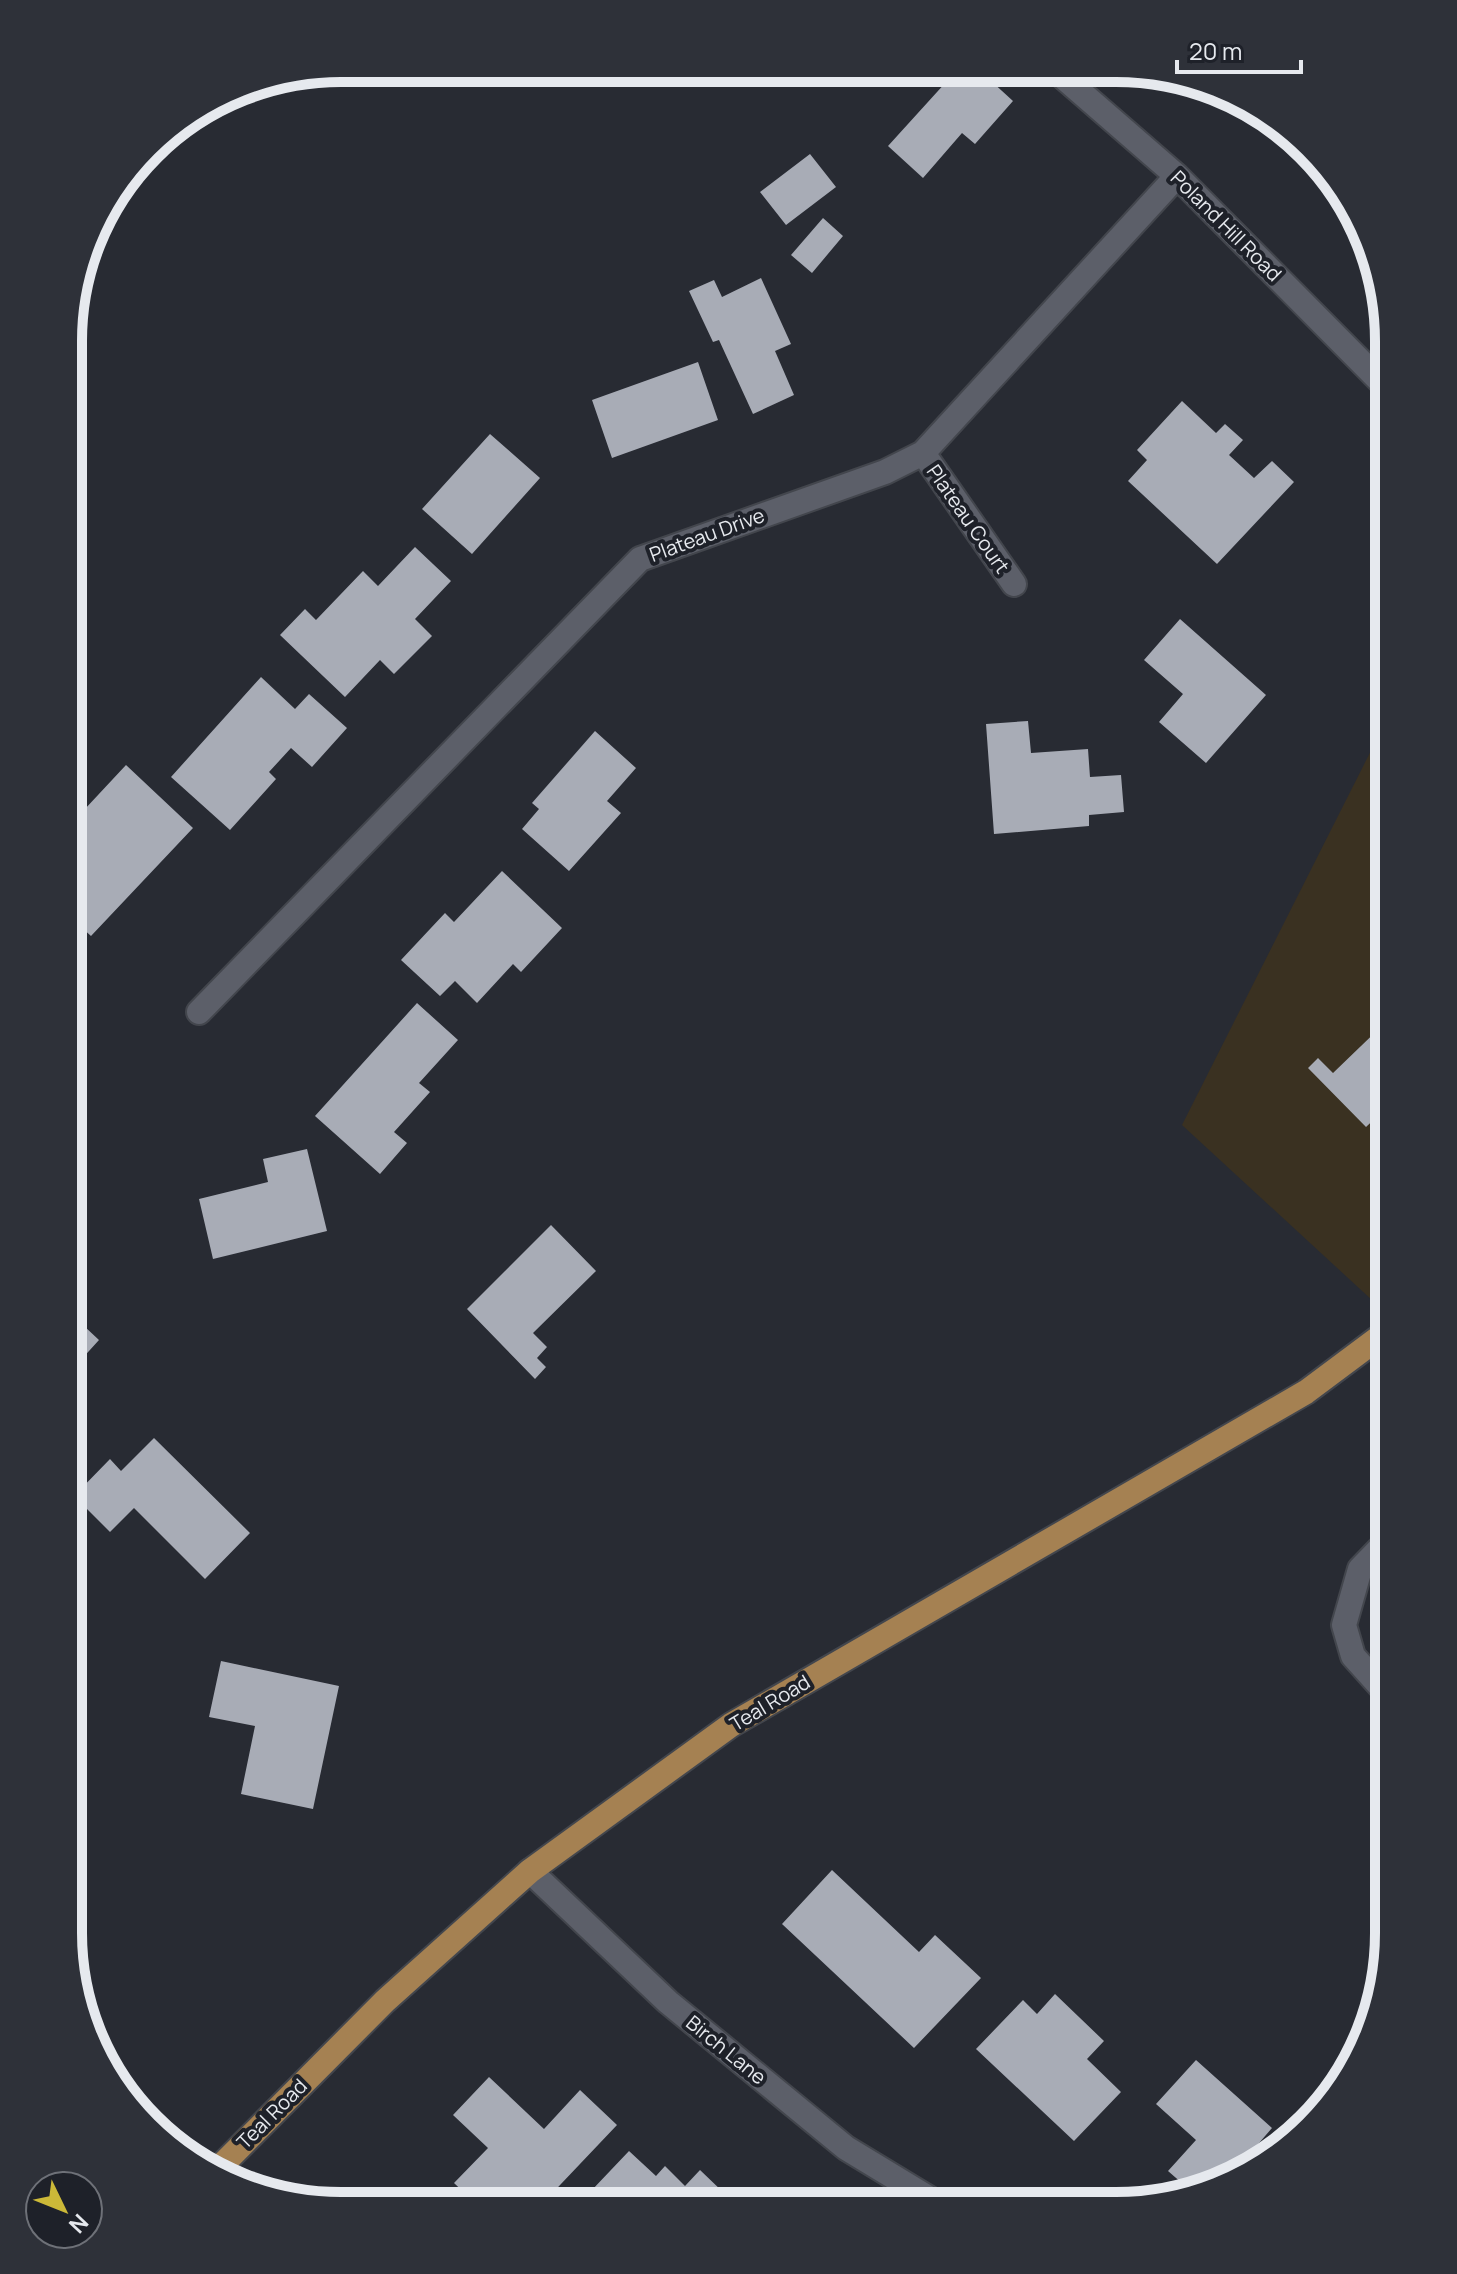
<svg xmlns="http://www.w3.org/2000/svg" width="1457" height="2274" viewBox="0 0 1457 2274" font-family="Manrope,sans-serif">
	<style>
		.commercial { fill: #3a3121 }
		.building { fill: #a8acb6 }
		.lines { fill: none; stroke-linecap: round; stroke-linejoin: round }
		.minor-casing { stroke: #43464d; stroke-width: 28 }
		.major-casing { stroke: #43464d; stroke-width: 28 }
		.minor { stroke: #5c5f69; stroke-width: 24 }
		.major { stroke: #a58152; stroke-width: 24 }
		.labels { text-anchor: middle; stroke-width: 8; stroke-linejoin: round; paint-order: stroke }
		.street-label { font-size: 20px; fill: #e6e9ee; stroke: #1e2129 }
		.rim { fill: none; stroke: #e6e9ee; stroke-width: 10 }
	</style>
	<rect width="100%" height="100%" fill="#282b33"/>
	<!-- commercial -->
	<path class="commercial" d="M1389,715V1278L1373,1301L1182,1125Z"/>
	<!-- building -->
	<path class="building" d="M957,70H979L1013,101L975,144L962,133L923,178L888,146Z
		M810,154L836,187L786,225L760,192Z
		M823,218L843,236L812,273L791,255Z
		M761,278L791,344L775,351L794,395L753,414L719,340L713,342L689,291L714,280L722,297Z
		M698,362L718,420L612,458L592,400Z
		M1182,401L1216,433L1225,424L1243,440L1229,455L1254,478L1272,461L1294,482L1217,564L1128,481L1147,460L1137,450Z
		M490,434L540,478L472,554L422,509Z
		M415,547L451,581L415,619L432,636L394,674L380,660L345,697L280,635L305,609L316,620L363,571L378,586Z
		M1180,619L1266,695L1206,763L1159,722L1183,694L1144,660Z
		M261,677L295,709L309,694L347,728L312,767L291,748L269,772L276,779L230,830L171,777Z
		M1028,721L1031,753L1088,749L1090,777L1121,775L1124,812L1089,815V826L994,834L986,724Z
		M595,731L636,768L607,801L621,813L569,871L522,829L539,809L532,803Z
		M126,765L193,828L91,936L69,916L70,825Z
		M502,871L562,928L521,972L513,964L477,1003L455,981L440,996L401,960L445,913L454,922Z
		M417,1003L458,1040L419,1083L430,1092L394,1132L407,1143L380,1174L315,1116Z
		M1389,1019V1111L1384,1110L1366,1127L1308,1068L1318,1058L1333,1073Z
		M307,1149L327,1231L213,1259L199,1199L268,1182L263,1159Z
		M551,1225L596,1271L533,1333L547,1347L537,1358L546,1367L535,1379L467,1309Z
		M69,1312L99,1340L69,1373Z
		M154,1438L250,1533L205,1579L134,1508L110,1532L74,1496L110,1459L121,1471Z
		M221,1661L339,1686L313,1809L241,1794L255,1726L209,1717Z
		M832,1870L919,1952L935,1935L981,1978L914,2048L782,1924Z
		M1055,1994L1104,2041L1087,2059L1121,2092L1074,2141L976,2049L1023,2000L1037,2014Z
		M1196,2060L1272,2128L1240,2165L1246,2171L1221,2185L1191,2191L1168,2171L1196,2140L1156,2104Z
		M489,2077L544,2129L580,2090L617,2125L542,2204H476L454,2183L488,2148L453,2115Z
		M629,2151L656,2176L665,2166L685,2186L700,2170L724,2193L713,2205H606L591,2191Z"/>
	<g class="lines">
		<defs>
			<path id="minor" d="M1055,70L1177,176L1389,390
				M923,453L1014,584
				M199,1012L640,559L885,472L923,453L1177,176
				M1388,1695L1353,1656L1344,1625L1360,1569L1389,1539
				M530,1871L668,2002L846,2148L940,2205"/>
			<path id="major" d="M219,2168L385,2001L530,1871L731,1725L1306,1392L1389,1330"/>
		</defs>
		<!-- minor casing -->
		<use href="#minor" class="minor-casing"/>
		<!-- major casing -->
		<use href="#major" class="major-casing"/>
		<!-- minor -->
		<use href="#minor" class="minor"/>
		<!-- major -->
		<use href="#major" class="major"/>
	</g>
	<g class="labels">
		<!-- street labels -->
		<g class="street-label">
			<text transform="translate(1226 226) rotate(45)" y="7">Poland Hill Road</text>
			<text transform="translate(968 519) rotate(55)" y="7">Plateau Court</text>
			<text transform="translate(707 535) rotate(-20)" y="7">Plateau Drive</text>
			<text transform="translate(770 1703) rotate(-31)" y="7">Teal Road</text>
			<text transform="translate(726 2050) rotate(39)" y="7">Birch Lane</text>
			<text transform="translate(272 2114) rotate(-45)" y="7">Teal Road</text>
		</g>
	</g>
	<!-- crop -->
	<path d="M0 0H1457V2274H0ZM341 82H1116A259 259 0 0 1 1375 341V1933A259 259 0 0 1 1116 2192H341A259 259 0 0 1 82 1933V341A259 259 0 0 1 341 82Z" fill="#2e3139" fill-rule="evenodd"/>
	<path class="rim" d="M341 82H1116A259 259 0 0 1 1375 341V1933A259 259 0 0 1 1116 2192H341A259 259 0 0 1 82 1933V341A259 259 0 0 1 341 82Z"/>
	<!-- north arrow -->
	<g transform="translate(64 2210) rotate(133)"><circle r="38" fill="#1e2129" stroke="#6e7178" stroke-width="2"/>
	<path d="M0-6L14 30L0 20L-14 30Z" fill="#ccb938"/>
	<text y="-12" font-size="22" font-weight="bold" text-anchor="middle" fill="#e6e9ee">N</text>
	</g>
	<!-- scale -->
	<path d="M1177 60v12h124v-12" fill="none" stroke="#e6e9ee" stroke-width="4"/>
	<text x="1189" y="60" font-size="24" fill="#e6e9ee" stroke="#1e2129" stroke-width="6" paint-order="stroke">20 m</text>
</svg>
